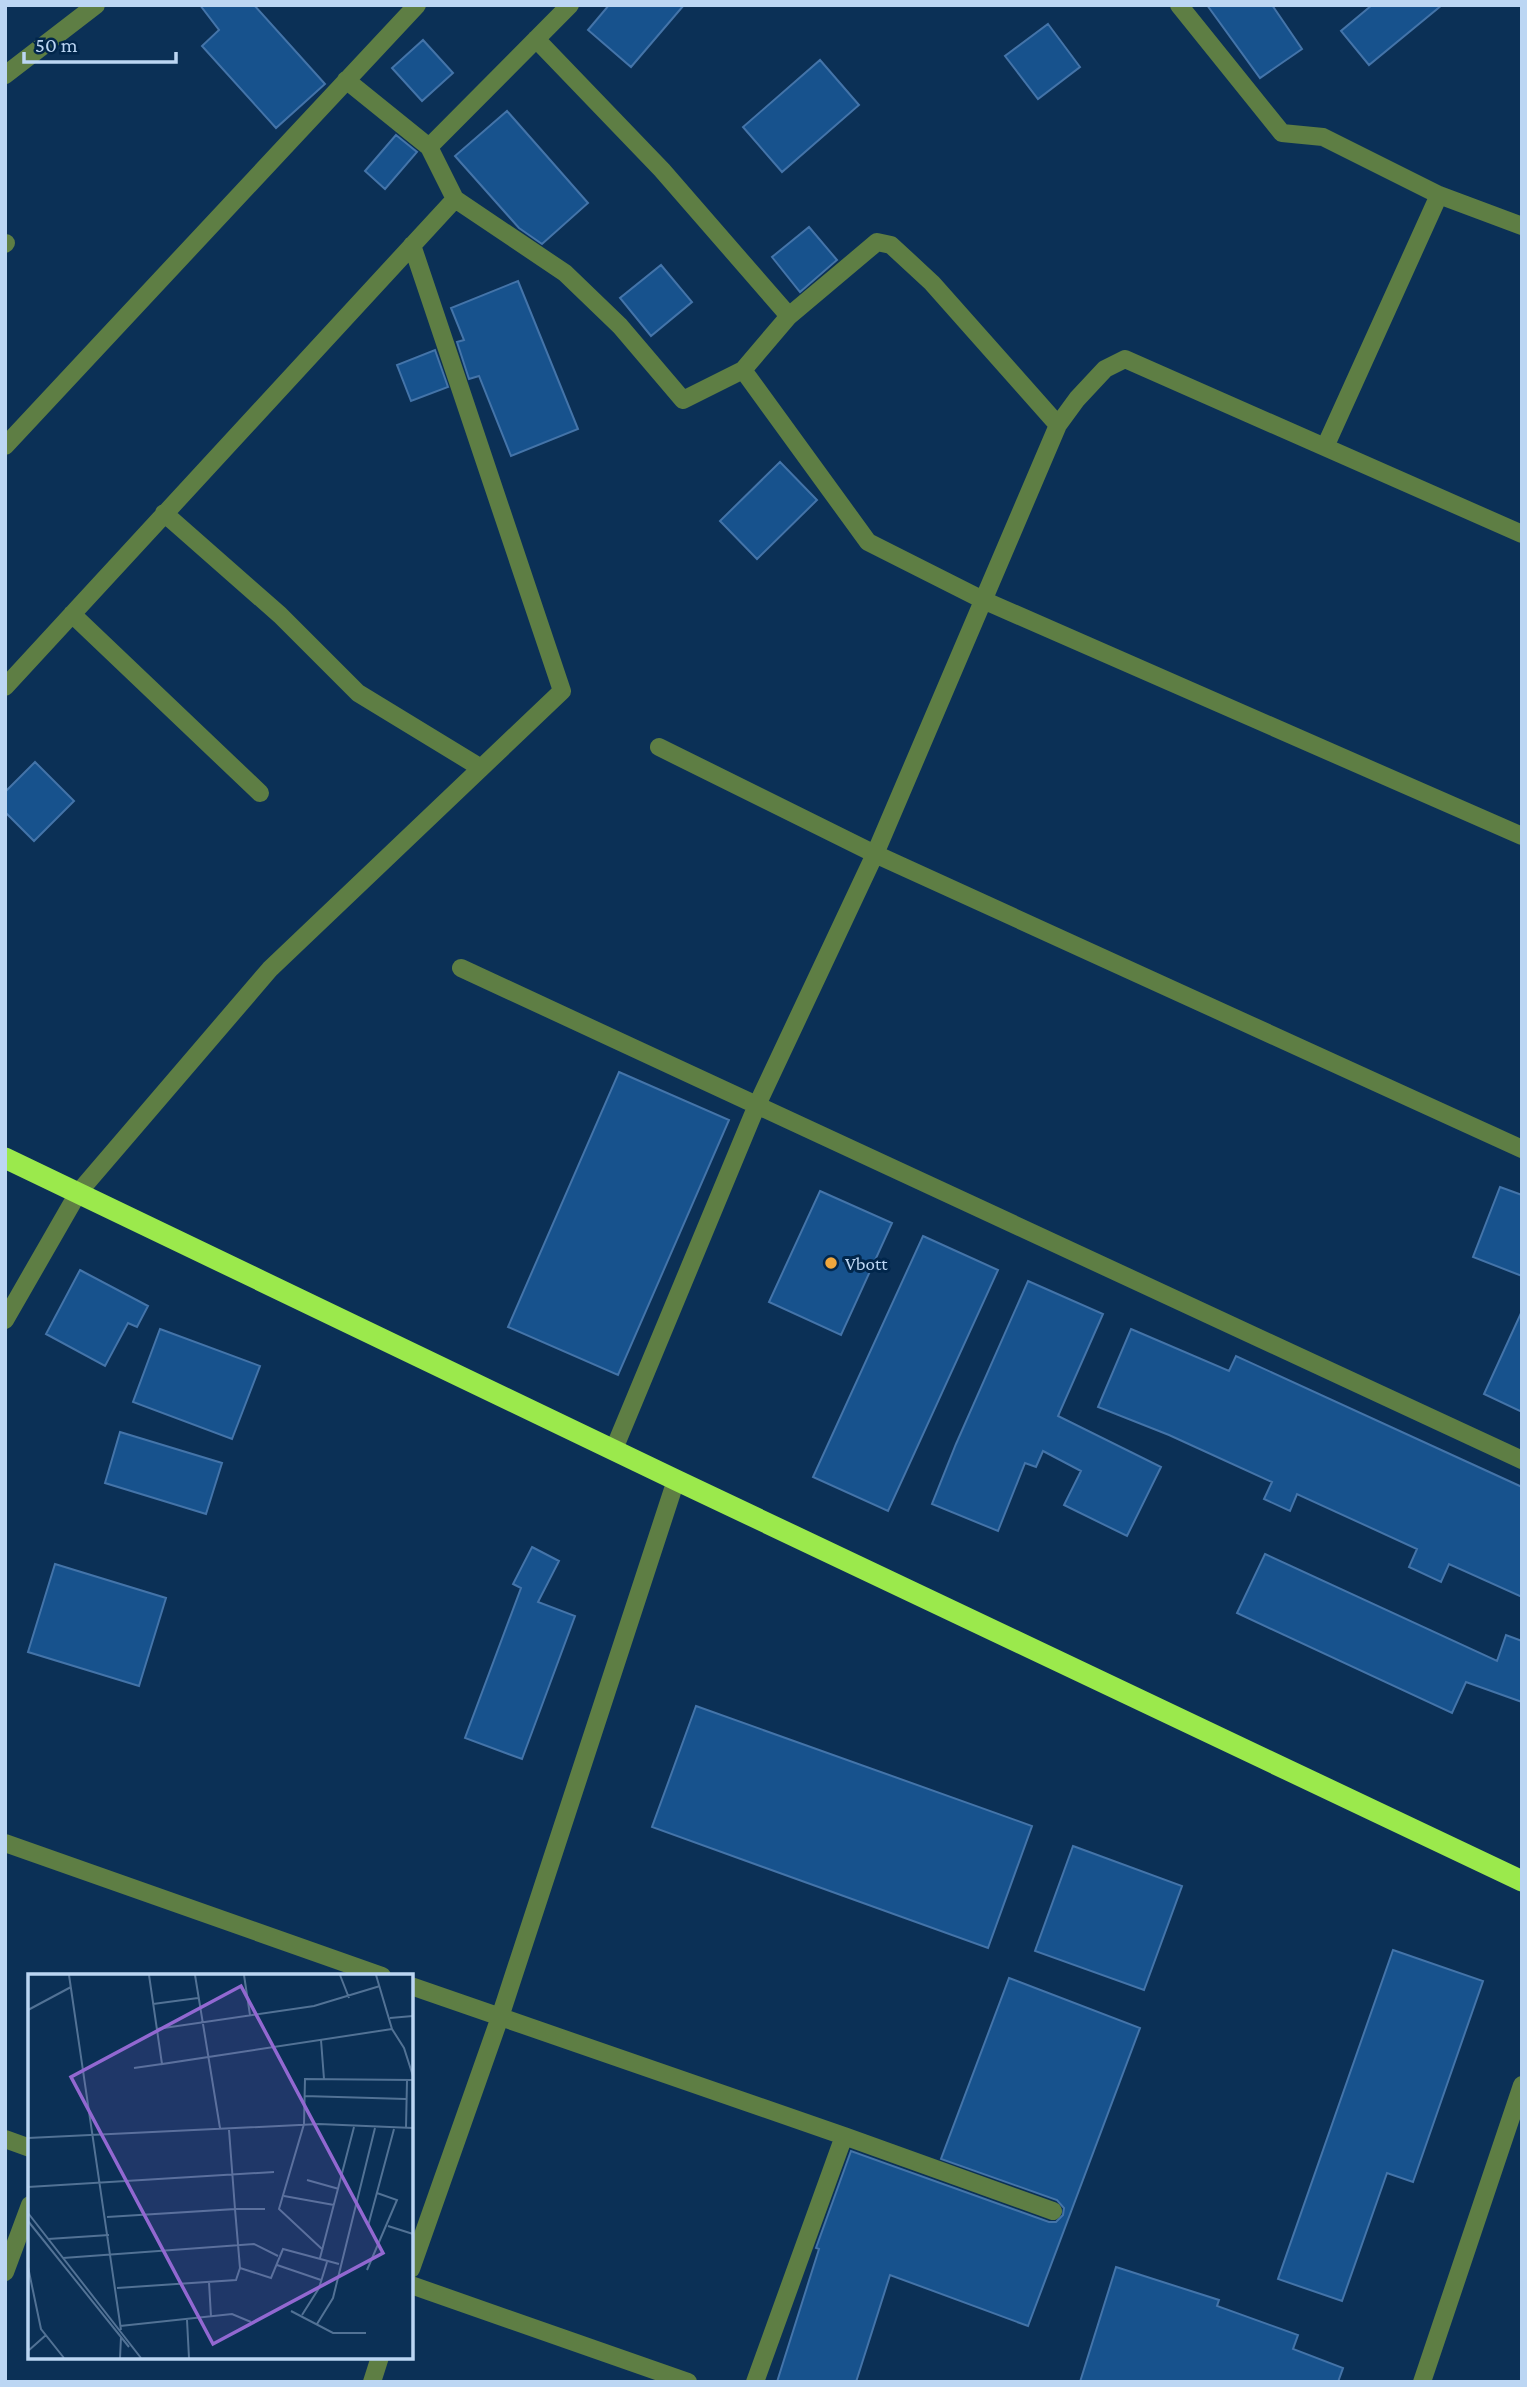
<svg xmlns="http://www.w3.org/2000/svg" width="1527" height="2387" viewBox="0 0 1527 2387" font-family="'Crimson Pro',serif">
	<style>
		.building { fill: #17528d; stroke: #4474a9; stroke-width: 2 }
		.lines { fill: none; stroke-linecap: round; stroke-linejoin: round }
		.minor { stroke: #5e7e44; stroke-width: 18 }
		.highway { stroke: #9be94c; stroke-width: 21 }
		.poi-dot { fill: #efa73e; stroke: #01264b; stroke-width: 2.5 }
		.labels { text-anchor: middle; stroke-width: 6; stroke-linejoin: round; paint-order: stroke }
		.poi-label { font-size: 19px; fill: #bcd6f3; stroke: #01264b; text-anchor: start }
		.inset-road { fill: none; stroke: #527295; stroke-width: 2 }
		.view { fill: #9268d1; fill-opacity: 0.15; stroke: #9268d1; stroke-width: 3.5 }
		.inset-edge { fill: none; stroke: #bcd6f3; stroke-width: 3.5 }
	</style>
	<rect width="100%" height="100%" fill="#0b3056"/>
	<!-- building -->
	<path class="building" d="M200,5H254L325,84L276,128L202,46L219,30Z
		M609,5H684L631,67L588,30Z
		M1207,5H1272L1302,49L1260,78Z
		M1372,5H1442L1369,65L1341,31Z
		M1048,24L1080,67L1038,99L1005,56Z
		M423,40L453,73L422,101L392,68Z
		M820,60L859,105L782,172L743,127Z
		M507,111L588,203L542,244L519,228L455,156Z
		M396,135L417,152L385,189L365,171Z
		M809,227L837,260L800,292L772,257Z
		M661,265L692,302L651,336L620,298Z
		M518,281L578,429L511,456L479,376L469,379L457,342L464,340L451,308Z
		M435,350L448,387L411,401L397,365Z
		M780,462L817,500L757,559L720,521Z
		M35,762L74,801L34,841L5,812V792Z
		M619,1072L729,1120L618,1375L508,1327Z
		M1500,1187L1522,1195V1276L1473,1257Z
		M820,1191L892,1223L841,1335L769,1302Z
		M923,1236L998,1270L888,1511L813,1477Z
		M80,1270L148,1306L137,1327L128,1323L105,1366L46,1334Z
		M1028,1281L1103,1314L1058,1416L1161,1467L1127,1536L1064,1505L1081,1471L1043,1451L1036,1467L1025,1463L998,1531L932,1504L956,1444Z
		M1522,1311V1412L1484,1394Z
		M160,1329L260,1366L232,1439L133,1402Z
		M1131,1329L1229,1371L1236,1356L1522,1487V1597L1449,1564L1441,1582L1409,1567L1417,1549L1297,1494L1290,1511L1264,1499L1272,1482L1169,1435L1098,1407Z
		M120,1432L222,1463L206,1514L105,1483Z
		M532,1547L559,1561L538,1602L575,1616L522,1759L465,1738L521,1588L513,1584Z
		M1265,1554L1497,1661L1506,1635L1522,1641V1702L1466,1682L1452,1713L1237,1613Z
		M55,1564L166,1598L139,1686L28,1652Z
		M696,1706L1032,1826L988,1948L652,1827Z
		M1073,1846L1182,1886L1144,1990L1035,1951Z
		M1393,1950L1483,1981L1413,2182L1387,2173L1342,2301L1278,2279Z
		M1009,1978L1140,2028L1028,2326L890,2275L856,2382H777L819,2249L816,2248L851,2151L1049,2222H1056L1063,2215L1064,2208L1057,2200L941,2159Z
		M1116,2267L1219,2300L1217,2306L1298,2335L1293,2349L1343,2368L1338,2382H1080Z"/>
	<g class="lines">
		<!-- minor -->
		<path class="minor" d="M1179,5L1282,133L1323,137L1439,195L1522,226
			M536,39L662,170L789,316
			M5,75L96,5
			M346,80L429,147L455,199L565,273L620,326L683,400L743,370L789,316L877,242L891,245L932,283L1058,425
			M429,147L570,5
			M5,244L6,243
			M743,370L868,542L983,600L1522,836
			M5,446L417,5
			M1325,447L1439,195
			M164,513L280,615L358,693L481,768
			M72,614L260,793
			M5,687L455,199
			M659,747L875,854L1058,425L1077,399L1105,369L1125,359L1522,534
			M461,968L1522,1460
			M5,1320L78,1193L270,969L562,691L412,245
			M614,1449L757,1105L875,854L1522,1149
			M5,1843L382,1976
			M411,1986L844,2136L755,2382
			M844,2136L1053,2211
			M5,2139L30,2148
			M411,2269L500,2017L676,1480
			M5,2272L30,2205
			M411,2285L688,2382
			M372,2382L380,2357
			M1422,2382L1522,2085"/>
		<!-- highway -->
		<path class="highway" d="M5,1158L676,1480L1522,1881"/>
	</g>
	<!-- markers -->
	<circle class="poi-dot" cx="831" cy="1263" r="7"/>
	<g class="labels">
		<!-- poi labels -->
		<g class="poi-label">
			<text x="845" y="1270">Vbott</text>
		</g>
	</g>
	<!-- overview -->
	<g transform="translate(28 1974)">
		<rect width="385" height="385" fill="#0b3056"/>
		<path class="inset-road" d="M41,1L93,356M121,1L134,90L364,55M167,1L192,154M216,1L222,41M312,1L321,24M348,1L364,55L376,74L385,102M125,30L170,24M0,36L43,13M362,44L385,42M129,55L286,32L352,12M293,66L296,105M106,94L134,90M276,122L378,125M378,153L379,107M0,164L291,150L385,154M279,206L311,215M0,213L246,198M256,222L306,231M0,239L113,384M79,243L207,235L201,156M0,247L101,373M340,252L366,155M360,252L385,260M20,265L81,261M295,276L251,235L276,150L277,105L385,106M35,284L226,270L250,282M292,284L326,153M249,291L293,306M0,293L13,355L36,384M212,294L243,304L255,275L311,290M339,296L369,226L349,219M181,308L183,343M89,314L208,306L212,294L207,235H237M263,337L305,359H338M274,341L291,314L299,288M159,346L161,384M289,350L305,324L347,154M92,352L204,340L223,348M0,377L18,361M92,384L93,363"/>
		<path class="view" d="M213,12L355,279L185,370L43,103Z"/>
		<rect width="385" height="385" class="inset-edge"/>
	</g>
	<!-- border -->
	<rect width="1527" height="2387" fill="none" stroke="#bcd6f3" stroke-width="14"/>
	<!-- scale -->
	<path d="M24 52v10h152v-10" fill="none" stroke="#bcd6f3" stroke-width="3.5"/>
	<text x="35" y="52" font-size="21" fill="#bcd6f3" stroke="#01264b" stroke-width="5" paint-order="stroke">50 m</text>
</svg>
